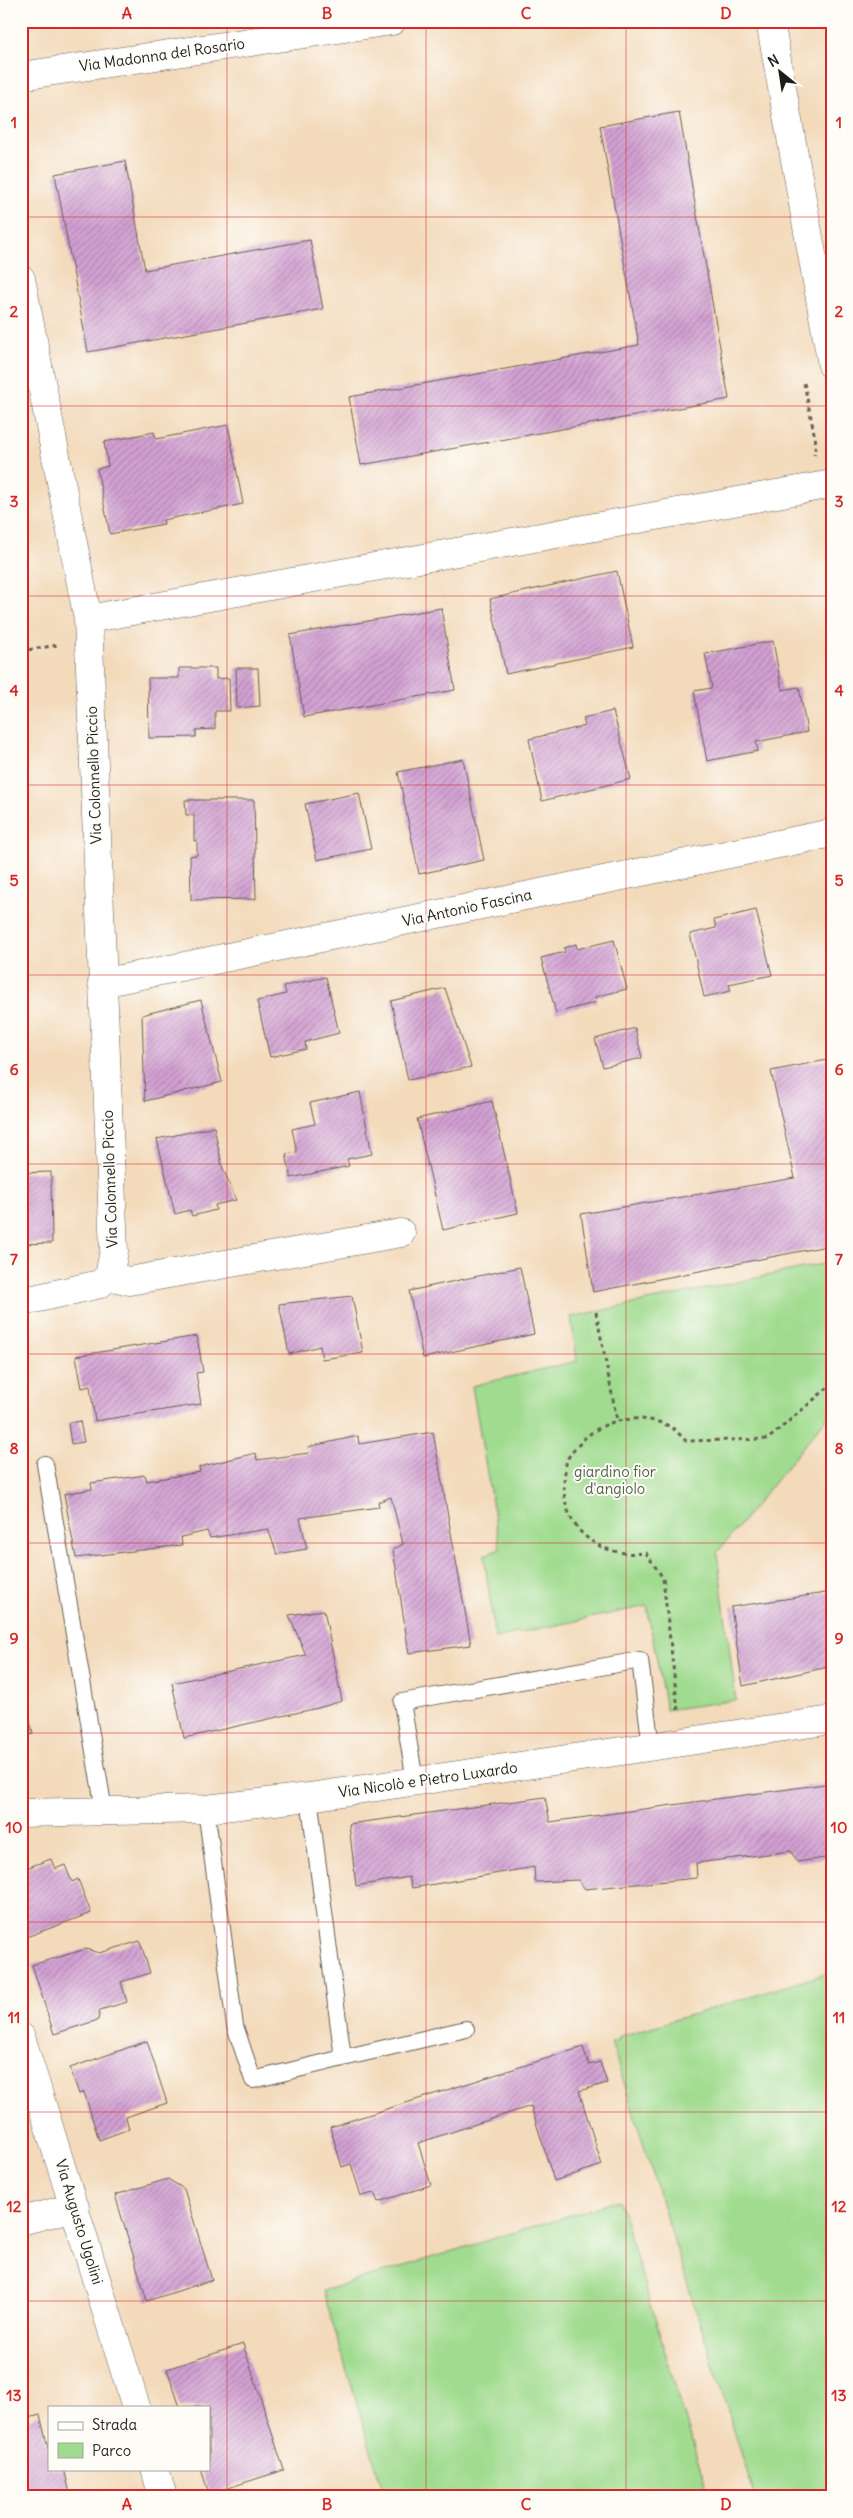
<svg xmlns="http://www.w3.org/2000/svg" width="853" height="2518" viewBox="0 0 853 2518" font-family="Delius,sans-serif">
	<style>
		.park { fill: #a0db8f; stroke: #5e7c56 }
		.building { fill: url(#building-hatch) }
		.lines { fill: none; stroke-linecap: round; stroke-linejoin: round }
		.service-casing { stroke: #675e54; stroke-width: 18 }
		.minor-casing { stroke: #675e54; stroke-width: 29 }
		.tertiary-casing { stroke: #675e54; stroke-width: 29 }
		.path { stroke: #675e54; stroke-width: 3; stroke-dasharray: 4 4; stroke-linecap: butt }
		.service { stroke: #fff; stroke-width: 16 }
		.minor { stroke: #fff; stroke-width: 28 }
		.tertiary { stroke: #fff; stroke-width: 28 }
		.grid { fill: none; stroke: #d62828; stroke-width: 1; stroke-opacity: 0.55 }
		.labels { text-anchor: middle; stroke-width: 4; stroke-linejoin: round; paint-order: stroke }
		.street-label { font-size: 15px; fill: #1c1c1c; stroke: #fdfcf7 }
		.park-label { font-size: 15px; fill: #4a5f44; stroke: #fdfcf7 }
		.neatline { fill: none; stroke: #d62828; stroke-width: 2 }
		.grid-label { font-size: 16px; text-anchor: middle; font-weight: bold; fill: #d62828 }
	</style>
	<defs>
		<pattern id="building-hatch" width="6" height="6" patternUnits="userSpaceOnUse" patternTransform="scale(1.25)"><rect width="6" height="6" fill="#d3a1d3"/><path d="M-1 1l2-2M0 6l6-6M5 7l2-2" fill="none" stroke="#aa82aa"/></pattern>
	</defs>
	<rect width="100%" height="100%" fill="#fdfcf7"/>
	<filter id="ink" filterUnits="userSpaceOnUse"><feTurbulence type="fractalNoise" baseFrequency=".02" numOctaves="2"/><feDisplacementMap in="SourceGraphic" scale="10" xChannelSelector="R" yChannelSelector="G"/><feConvolveMatrix kernelMatrix="1 2 1 2 8 2 1 2 1" color-interpolation-filters="sRGB"/></filter>
	<filter id="wash" filterUnits="userSpaceOnUse"><feTurbulence type="fractalNoise" baseFrequency=".0096" numOctaves="4" result="noise"/><feDisplacementMap in="SourceGraphic" scale="20" xChannelSelector="R" yChannelSelector="G"/><feGaussianBlur stdDeviation="1.12" result="paint"/><feColorMatrix in="noise" values="0 0 0 0 0 0 0 0 0 0 0 0 0 0 0 0 0 1.4 0 .05"/><feComposite in="paint" operator="in"/></filter>
	<g filter="url(#wash)">
		<rect width="100%" height="100%" fill="#f3dabb"/>
		<!-- park -->
		<path class="park" d="M832,1262V1411L717,1553L736,1700L666,1710L647,1606L495,1638L484,1555L500,1549L472,1386L577,1361L571,1317Z
			M832,1972V2497H755L611,2042L619,2040L618,2037Z
			M619,2200L709,2497H385L323,2291Z"/>
		<g id="blocks">
			<!-- building -->
			<path class="building" d="M679,112L729,399L361,465L349,397L639,345L600,126Z
				M125,161L145,270L310,240L323,309L88,352L55,174Z
				M228,425L243,504L163,520L164,524L110,534L97,469L108,466L104,442L154,432L156,439Z
				M617,571L633,647L506,674L490,599Z
				M441,608L455,690L304,717L290,635Z
				M773,641L782,690L799,687L807,732L756,742L758,751L707,761L694,691L712,688L705,654Z
				M179,668H216V679L229,678L230,711H215V729L196,730V737L149,738L148,678H179Z
				M236,668H258L260,706L237,708Z
				M613,711L631,779L542,801L529,739L585,726L583,718Z
				M463,759L484,860L419,874L398,772Z
				M359,793L371,849L317,860L305,804Z
				M185,800H254L256,899L191,900L190,856L197,855V840L194,841V815H186Z
				M756,910L772,975L729,984L731,991L704,997L690,934L716,928L714,920Z
				M614,940L627,989L595,997L597,1002L556,1013L541,958L565,952L564,948L576,944L577,949Z
				M326,977L339,1033L305,1042L306,1049L270,1057L257,1001L286,994L284,986Z
				M445,988L471,1067L408,1080L391,1001Z
				M201,1000L222,1082L145,1101L142,1015Z
				M635,1028L642,1058L603,1067L595,1039Z
				M832,1059V1245L593,1292L581,1214L795,1178L771,1071Z
				M360,1092L372,1154L347,1159L349,1166L291,1178L286,1154L297,1152L292,1129L315,1124L310,1103Z
				M492,1101L518,1213L443,1230L417,1119Z
				M214,1127L222,1166L236,1200L215,1205L216,1210L192,1216L190,1210L175,1214L157,1139Z
				M51,1172L52,1243L21,1244V1173Z
				M520,1267L534,1334L423,1358L409,1291Z
				M352,1296L363,1353L322,1359L320,1346L289,1354L279,1304Z
				M197,1336L203,1372L196,1373L201,1404L95,1421L90,1386L82,1388L76,1356Z
				M80,1421L84,1442L71,1444L68,1423Z
				M433,1432L471,1645L409,1653L393,1549L403,1544L391,1497L378,1502L379,1507L300,1518L307,1549L277,1554L268,1529L210,1538L207,1531L181,1537L182,1545L76,1558L64,1494L92,1489L91,1483L145,1475L147,1481L200,1472L199,1467L256,1453L257,1460L309,1453L308,1447L358,1436L359,1444Z
				M832,1592V1666L743,1686L731,1607Z
				M324,1610L342,1701L318,1708L184,1738L172,1683L306,1655L289,1615Z
				M21,1679L33,1734L21,1737Z
				M832,1783V1857L797,1862L791,1851L696,1863L697,1878L585,1889L578,1880L535,1882L534,1867L412,1888L409,1877L356,1886L349,1824L545,1797L550,1822Z
				M21,1856L26,1868L51,1859L55,1869L65,1865L72,1882L78,1879L91,1913L21,1939Z
				M140,1941L150,1973L121,1982L127,2002L100,2010L98,2020L54,2034L32,1965L86,1949L99,1953Z
				M147,2041L167,2103L126,2117L129,2129L99,2140L84,2092L79,2094L70,2068Z
				M583,2047L589,2065L600,2062L607,2083L579,2091L602,2165L554,2181L531,2106L418,2143L431,2185L378,2202L374,2193L361,2196L351,2164L342,2167L330,2127Z
				M168,2179L184,2189L212,2280L147,2301L115,2195Z
				M243,2344L284,2470L209,2494L201,2469H209V2407H180L167,2369Z
				M40,2415L49,2452V2469H64L71,2497H21V2420Z"/>
		</g>
	</g>
	<g filter="url(#ink)">
		<use href="#blocks" fill-opacity="0" stroke="#675e54" stroke-width="1"/>
		<g class="lines">
			<defs>
				<path id="service" d="M45,1464L104,1810
					M415,1781L402,1702L640,1660L651,1747
					M206,1809L235,2026L253,2080L343,2058L309,1797
					M343,2058L466,2029"/>
				<path id="minor" d="M770,21L832,365
					M21,279L88,619L114,1251L109,1276L100,1284L21,1302
					M88,619L832,484
					M102,983L832,833
					M109,1276L129,1281L401,1233
					M21,1813L206,1809L309,1797L832,1720
					M21,2037L136,2407
					M21,2221L75,2207
					M155,2469L163,2497"/>
				<path id="tertiary" d="M21,76L392,21"/>
			</defs>
			<!-- service casing -->
			<use href="#service" class="service-casing"/>
			<!-- minor casing -->
			<use href="#minor" class="minor-casing"/>
			<!-- tertiary casing -->
			<use href="#tertiary" class="tertiary-casing"/>
			<!-- path -->
			<path class="path" d="M804,383L816,443L814,455
				M21,651L58,645
				M596,1312L617,1420
				M678,1710L663,1578L646,1553C600,1558 562,1531 564,1482C565,1475 565,1466 567,1460C570,1453 579,1445 584,1439C606,1418 641,1413 669,1426C675,1429 681,1436 686,1441L768,1439L832,1384"/>
			<!-- service -->
			<use href="#service" class="service"/>
			<!-- minor -->
			<use href="#minor" class="minor"/>
			<!-- tertiary -->
			<use href="#tertiary" class="tertiary"/>
		</g>
	</g>
	<!-- grid -->
	<path class="grid" d="M227,21V2497M426,21V2497M626,21V2497M21,217H832M21,406H832M21,596H832M21,785H832M21,975H832M21,1164H832M21,1354H832M21,1543H832M21,1733H832M21,1922H832M21,2112H832M21,2301H832"/>
	<g class="labels">
		<!-- street labels -->
		<g class="street-label">
			<text transform="translate(162 55) rotate(-8)" y="5">Via Madonna del Rosario</text>
			<text transform="translate(94 775) rotate(-92)" y="5">Via Colonnello Piccio</text>
			<text transform="translate(467 908) rotate(-12)" y="5">Via Antonio Fascina</text>
			<text transform="translate(110 1179) rotate(-92)" y="5">Via Colonnello Piccio</text>
			<text transform="translate(428 1780) rotate(-8)" y="5">Via Nicolò e Pietro Luxardo</text>
			<text transform="translate(79 2222) rotate(73)" y="5">Via Augusto Ugolini</text>
		</g>
		<!-- park labels -->
		<g class="park-label">
			<text x="615" y="1477">giardino fior<tspan x="615" dy="17">d'angiolo</tspan></text>
		</g>
	</g>
	<!-- margin -->
	<rect width="853" height="2518" fill="none" stroke="#fdfcf7" stroke-width="55"/>
	<!-- legend -->
	<rect x="48" y="2406" width="162" height="65" fill="#fdfcf7" stroke="#a3a29f"/>
	<rect x="58" y="2422" width="25" height="8" fill="#ffffff" stroke="#a3a29f"/>
	<text x="92" y="2430" font-size="15" fill="#1c1c1c">Strada</text>
	<rect x="58" y="2443" width="25" height="15" fill="#a0db8f" stroke="#a3a29f"/>
	<text x="92" y="2456" font-size="15" fill="#1c1c1c">Parco</text>
	<!-- north arrow -->
	<g transform="translate(780 72) rotate(330)" stroke="#fdfcf7" stroke-width="4" paint-order="stroke">
	<path d="M0-4L9 19L0 12L-9 19Z" fill="#1c1c1c"/>
	<text y="-8" font-size="14" font-weight="bold" text-anchor="middle" fill="#1c1c1c">N</text>
	</g>
	<rect x="28" y="28" width="798" height="2462" class="neatline"/>
	<g class="grid-label">
		<text x="127" y="19">A</text>
		<text x="327" y="19">B</text>
		<text x="526" y="19">C</text>
		<text x="726" y="19">D</text>
		<text x="14" y="128">1</text>
		<text x="839" y="128">1</text>
		<text x="14" y="317">2</text>
		<text x="839" y="317">2</text>
		<text x="14" y="507">3</text>
		<text x="839" y="507">3</text>
		<text x="14" y="696">4</text>
		<text x="839" y="696">4</text>
		<text x="14" y="886">5</text>
		<text x="839" y="886">5</text>
		<text x="14" y="1075">6</text>
		<text x="839" y="1075">6</text>
		<text x="14" y="1265">7</text>
		<text x="839" y="1265">7</text>
		<text x="14" y="1454">8</text>
		<text x="839" y="1454">8</text>
		<text x="14" y="1644">9</text>
		<text x="839" y="1644">9</text>
		<text x="14" y="1833">10</text>
		<text x="839" y="1833">10</text>
		<text x="14" y="2023">11</text>
		<text x="839" y="2023">11</text>
		<text x="14" y="2212">12</text>
		<text x="839" y="2212">12</text>
		<text x="14" y="2401">13</text>
		<text x="839" y="2401">13</text>
		<text x="127" y="2510">A</text>
		<text x="327" y="2510">B</text>
		<text x="526" y="2510">C</text>
		<text x="726" y="2510">D</text>
	</g>
</svg>
